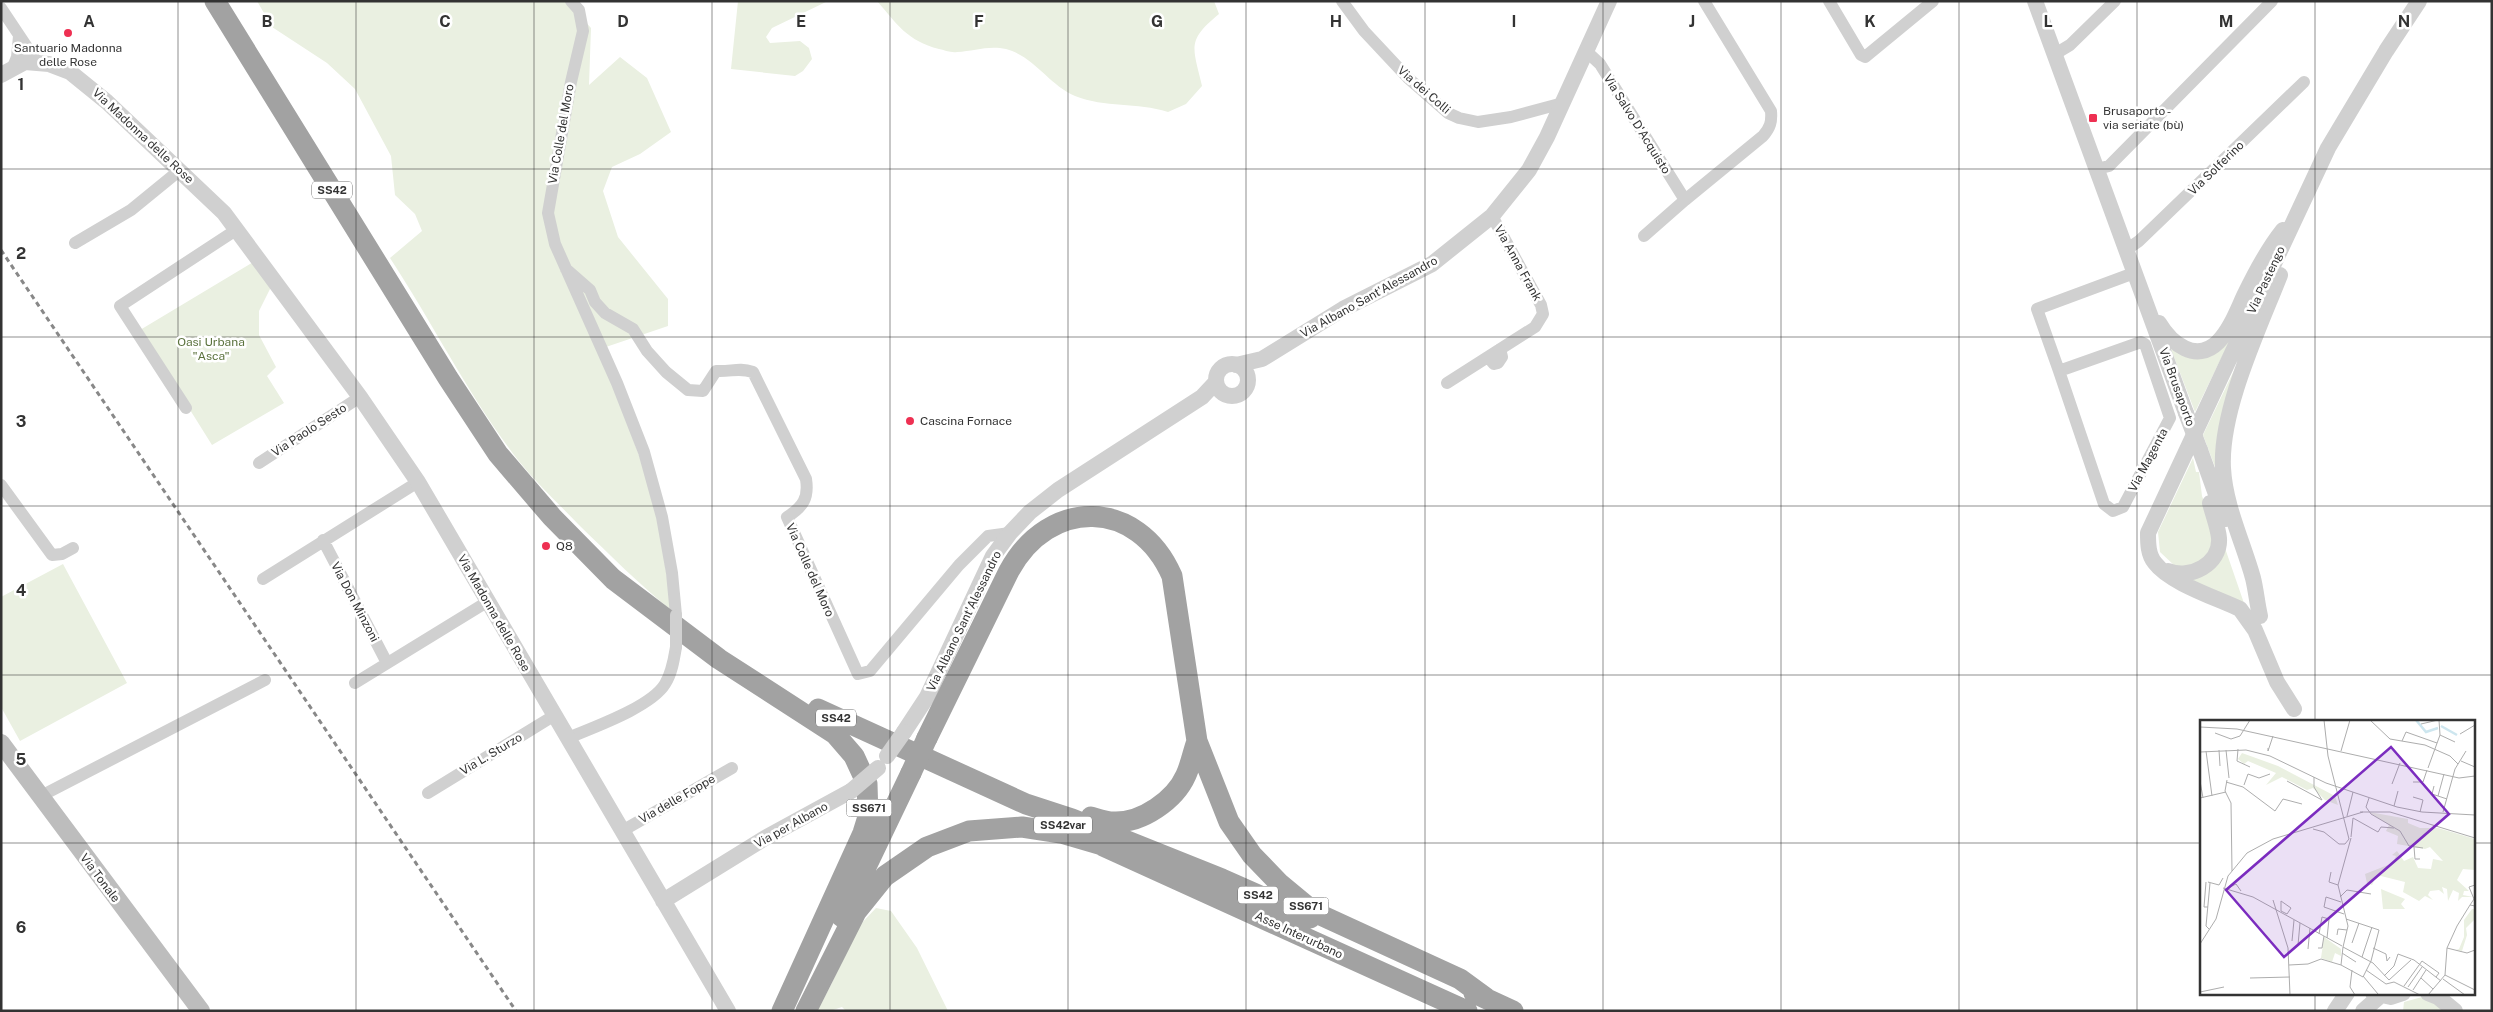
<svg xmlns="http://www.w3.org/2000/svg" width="2493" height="1012" viewBox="0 0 2493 1012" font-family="'Public Sans',sans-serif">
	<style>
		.green { fill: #eaf0e1 }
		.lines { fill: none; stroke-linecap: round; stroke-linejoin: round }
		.minor { stroke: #d0d0d0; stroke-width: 12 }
		.tertiary { stroke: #d0d0d0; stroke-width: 16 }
		.secondary { stroke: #bdbdbd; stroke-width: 18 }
		.trunk { stroke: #a2a2a2; stroke-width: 21 }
		.rail { stroke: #888; stroke-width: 3; stroke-dasharray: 5 4; stroke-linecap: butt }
		.minor-bridge { stroke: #d0d0d0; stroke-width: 12 }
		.tertiary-bridge { stroke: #d0d0d0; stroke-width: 16 }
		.trunk-bridge { stroke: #a2a2a2; stroke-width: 21 }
		.grid { fill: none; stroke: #333; stroke-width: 1; stroke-opacity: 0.55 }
		.poi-dot { fill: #ee3052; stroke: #fff; stroke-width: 2 }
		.labels { text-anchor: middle; stroke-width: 5; stroke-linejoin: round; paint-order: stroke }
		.shield { fill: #fff; stroke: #707070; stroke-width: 1 }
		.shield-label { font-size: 11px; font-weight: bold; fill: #333 }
		.poi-label { font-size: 12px; fill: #333; stroke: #fff; text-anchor: start }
		.street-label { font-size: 12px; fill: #333; stroke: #fff }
		.park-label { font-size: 12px; fill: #5b723d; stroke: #fff }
		.inset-river { fill: none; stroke: #cde6ef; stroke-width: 2.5 }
		.inset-road { fill: none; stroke: #adadad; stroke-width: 1 }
		.view { fill: #7b2cbf; fill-opacity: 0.15; stroke: #7b2cbf; stroke-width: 2.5 }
		.inset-edge { fill: none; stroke: #333; stroke-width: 2.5 }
		.grid-label { font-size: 16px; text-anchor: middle; font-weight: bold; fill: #333; stroke: #fff; stroke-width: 5; stroke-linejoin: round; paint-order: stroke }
	</style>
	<rect width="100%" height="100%" fill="#fff"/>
	<!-- green -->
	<path class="green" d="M257,1H567L591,28L589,85L620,57L647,78L671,132L640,154L612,167L603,191L618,237L668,299V326L600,349L655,499L672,611C640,585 610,555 580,526C559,504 537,484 518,460C469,397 434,325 390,258L422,231L415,214L395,195L391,156L355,89L327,63L272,27Z
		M738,1H828L772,28L766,37L770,43L800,41L809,48L812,59L803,71L795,76L731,69Z
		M877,1H1214L1219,14C1186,41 1193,47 1202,86L1186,104L1168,112C1137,102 1105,108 1075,96C1049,85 1035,57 1006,49C989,45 974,51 957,52C951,53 944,50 939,49C907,41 897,24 877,1Z
		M255,261L272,285L259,311V335L276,367L267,376L284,403L212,445L140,330Z
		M2254,291L2195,412L2171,349L2196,355Z
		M2239,360L2217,472L2203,435Z
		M2193,458L2196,472H2199L2202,496L2213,526L2214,544L2201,564L2176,567L2160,552L2158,532Z
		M2224,549L2226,551L2245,606L2189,581Z
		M63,564L127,683L20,741L1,707V597Z
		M876,908L891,911L917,948L948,1011H846L842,1007L830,1011H817L831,985L858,927Z
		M2422,997L2449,1011H2403L2404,1002Z"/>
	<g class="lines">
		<!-- minor -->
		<path class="minor" d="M571,1L579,10L583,31L571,82L548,213L555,244L617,383L644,452L662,517L672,573L676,615
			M1342,1L1364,31L1408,78L1448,113L1459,118L1478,122L1511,117L1563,103
			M1829,1L1861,55L1865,57L1933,1
			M1,8L37,62
			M1586,51L1600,64L1685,200L1763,136C1770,128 1772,122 1771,111L1704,1
			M2055,54L2070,45L2115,1
			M13,67L17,57L19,36
			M2097,169L2109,166L2272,1
			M1644,236L1685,200
			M75,243L131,210L180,170
			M2126,250L2139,241L2304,82
			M566,269L590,290L595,302L605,313L633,329L647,351L666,372L688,390L703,391L716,371C732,372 738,367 753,372L806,479C809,498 803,507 787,517L858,674L870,671L959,565L988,536L1010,533
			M2141,342L2145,344L2170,418L2123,507L2113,511L2104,504L2059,371Z
			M1488,357L1494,364L1498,363L1502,357L1500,349
			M2059,371L2037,309L2134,273
			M1447,383L1535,327L1543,314L1541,305L1492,216
			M186,408L120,306L236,230
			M259,463L360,397
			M1,485L52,555L62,554L73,548
			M323,540L387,663
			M263,579L418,482
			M355,683L487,602
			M568,738C594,727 651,707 665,684C672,673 674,659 676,647
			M428,793L555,715
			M39,797L265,680
			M622,831L732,768"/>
		<!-- tertiary -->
		<path class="tertiary" d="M2035,1L2186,413
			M1,75L25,62L49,64L70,72L107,102L224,213L360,397L418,482L728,1011
			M2159,323C2171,343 2196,364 2218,342C2230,330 2237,311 2244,296C2255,273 2267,250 2283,230
			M1216 380a16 16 0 1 1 32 0a16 16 0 1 1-32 0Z
			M1236,365L1262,359L1343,309L1432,264L1492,216L1529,170L1547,137L1609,1
			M2200,450L2225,519
			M2168,571C2190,580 2221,564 2219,538C2218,527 2213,515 2210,503
			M2260,616C2257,603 2256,590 2253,578C2243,542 2225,506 2223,468C2220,410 2259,329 2280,275
			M2294,709L2277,682L2255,630L2240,609C2217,598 2170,583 2155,563C2148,555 2148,543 2148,533L2328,148L2386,51L2419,1
			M904,732L927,697L993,556L1010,533L1030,512L1058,490L1202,397L1216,382
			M663,901L765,838L851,791
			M2373,993L2391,997L2403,993
			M2428,993L2438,997L2455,1011
			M2335,1011L2347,993
			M2363,1011L2380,996"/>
		<!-- secondary -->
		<path class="secondary" d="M1,743L201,1011"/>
		<!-- trunk -->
		<path class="trunk" d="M215,1L448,378L498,454L552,517L613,579L719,659L835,734L854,756L867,784L868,817L863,833L782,1011
			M818,709L1026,804L1072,819L1222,879L1310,918
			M927,738L1009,571C1049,497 1138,498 1172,576L1197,741L1229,822L1252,855L1279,883L1314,912L1460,979L1486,998
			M1091,817C1098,819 1106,822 1114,822C1142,823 1175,800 1186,775C1191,764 1193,752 1197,741
			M1103,846L1467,1011
			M842,917L911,773
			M1474,993L1513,1011
			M806,1011L856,912L885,876L927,847L969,831L1022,827L1061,833L1102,845"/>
		<!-- rail -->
		<path class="rail" d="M1,250L516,1011"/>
		<!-- minor-bridge -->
		<path class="minor-bridge" d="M676,615V647"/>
		<!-- tertiary-bridge -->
		<path class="tertiary-bridge" d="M2186,413L2200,450
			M887,756L904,732
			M851,791L878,768"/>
		<!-- trunk-bridge -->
		<path class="trunk-bridge" d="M911,773L927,738"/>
	</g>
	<!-- grid -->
	<path class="grid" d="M178,1V1011M356,1V1011M534,1V1011M712,1V1011M890,1V1011M1068,1V1011M1246,1V1011M1425,1V1011M1603,1V1011M1781,1V1011M1959,1V1011M2137,1V1011M2315,1V721M1,169H2492M1,337H2492M1,506H2492M1,675H2492M1,843H2202M2474,843H2492M2315,993V1011"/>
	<!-- markers -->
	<g class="poi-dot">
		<circle cx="68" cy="33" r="5"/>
		<rect x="2088" y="113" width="10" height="10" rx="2.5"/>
		<circle cx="910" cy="421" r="5"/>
		<circle cx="546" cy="546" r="5"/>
	</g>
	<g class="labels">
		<!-- shield labels -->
		<g class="shield">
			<rect x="312" y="181.5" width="40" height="17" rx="4"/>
			<rect x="816" y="709.5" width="40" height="17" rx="4"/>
			<rect x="846.5" y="799.5" width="45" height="17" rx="4"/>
			<rect x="1034" y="816.5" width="58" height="17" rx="4"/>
			<rect x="1238" y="886.5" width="40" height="17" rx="4"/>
			<rect x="1283.5" y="897.5" width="45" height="17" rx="4"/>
		</g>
		<g class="shield-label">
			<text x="332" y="194">SS42</text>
			<text x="836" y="722">SS42</text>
			<text x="869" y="812">SS671</text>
			<text x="1063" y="829">SS42var</text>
			<text x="1258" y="899">SS42</text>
			<text x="1306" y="910">SS671</text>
		</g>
		<!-- poi labels -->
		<g class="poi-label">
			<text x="68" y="52" text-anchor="middle">Santuario Madonna<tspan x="68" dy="14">delle Rose</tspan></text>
			<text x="2103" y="115">Brusaporto -<tspan x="2103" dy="14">via seriate (bù)</tspan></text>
			<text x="920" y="425">Cascina Fornace</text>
			<text x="556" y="550">Q8</text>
		</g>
		<!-- street labels -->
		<g class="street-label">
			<text transform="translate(1424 90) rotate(41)" y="4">Via dei Colli</text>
			<text transform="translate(1637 124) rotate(58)" y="4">Via Salvo D'Acquisto</text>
			<text transform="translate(561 134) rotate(-80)" y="4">Via Colle del Moro</text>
			<text transform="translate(143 136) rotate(43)" y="4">Via Madonna delle Rose</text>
			<text transform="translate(2216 168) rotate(-44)" y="4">Via Solferino</text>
			<text transform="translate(1518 263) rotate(61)" y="4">Via Anna Frank</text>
			<text transform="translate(2266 280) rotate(-65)" y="4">Via Pastengo</text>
			<text transform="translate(1369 297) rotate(-29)" y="4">Via Albano Sant'Alessandro</text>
			<text transform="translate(2177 387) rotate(70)" y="4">Via Brusaporto</text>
			<text transform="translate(309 430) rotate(-33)" y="4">Via Paolo Sesto</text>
			<text transform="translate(2148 460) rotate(-62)" y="4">Via Magenta</text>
			<text transform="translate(810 570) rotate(66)" y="4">Via Colle del Moro</text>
			<text transform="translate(355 602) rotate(62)" y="4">Via Don Minzoni</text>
			<text transform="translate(494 613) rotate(60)" y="4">Via Madonna delle Rose</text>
			<text transform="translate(964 621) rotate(-64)" y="4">Via Albano Sant'Alessandro</text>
			<text transform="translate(491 754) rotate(-31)" y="4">Via L. Sturzo</text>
			<text transform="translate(677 799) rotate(-30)" y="4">Via delle Foppe</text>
			<text transform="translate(791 825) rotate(-29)" y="4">Via per Albano</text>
			<text transform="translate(100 878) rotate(53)" y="4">Via Tonale</text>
			<text transform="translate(1299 935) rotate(25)" y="4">Asse Interurbano</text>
		</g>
		<!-- park labels -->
		<g class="park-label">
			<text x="211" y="346">Oasi Urbana<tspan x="211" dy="14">"Asca"</tspan></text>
		</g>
	</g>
	<!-- overview -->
	<g transform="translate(2200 720)">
		<rect width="275" height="275" fill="#fff"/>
		<path d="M42,33L78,46L135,76L138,85L125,80L113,68L107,70L82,57L66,65L76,53L48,41L44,44L38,39ZM169,92L208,99V103L220,108H238L275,119V150L263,149L257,160L269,171H264L263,175L273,177H262L258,181L259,173L253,170L248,181L247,169L242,167L244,174L239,170L230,171L228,175L233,180L225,176L219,181L203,172L205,162L181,156L176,157L172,165L167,163L165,154L193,143L196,136L192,135L197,131L204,141L213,137L218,148L231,149L233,139L243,141L230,127L225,129L197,124L198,116L186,111L189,105ZM181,169L205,179L201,184L205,189H183ZM272,189H275V199L266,208L267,215L262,231L256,230L259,229L264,217V200ZM124,217L141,229V236L135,233L132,242L121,238Z" fill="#eaf0e1"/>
		<path class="inset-river" d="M216,0L226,12L238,8M241,6L257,15"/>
		<path class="inset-road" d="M170,0L190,19L225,25L250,36L258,44M221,4L238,0M0,7L37,9L259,58L275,56M15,13L31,19L40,16L50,0M260,14L275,5M240,15L255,22M202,21L206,12L237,23M68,28V31L73,16M38,29L37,41L50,47M19,30L20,46M26,30L29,58M6,31L12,76M141,31L150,0M0,32L46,30L70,36L126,63L197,87L222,92L275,95M261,41L275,47M228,48L240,15L239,0M27,60L25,71L31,83L32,151M0,61L3,78M87,61L122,80L114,67V57M26,62L43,67L75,91L83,79L102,84M213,62H223L227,50M192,64L200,43M44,65L48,54L59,58L70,54M234,66L232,74L247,79M238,76L244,54M213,77L223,80L220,92M0,78L26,72M169,78L166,87L171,94L200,111L209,126L223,128M194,86L198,71M160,92H190L275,118M243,92L255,49L266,31M147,96L153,72M113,109L124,112L139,124H145L149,119L128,36L124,0M151,117L153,98L178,112L181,107L194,108M214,127L215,139H220M131,152L129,162L138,165M6,162L4,187H8M8,162L19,165L23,158M23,168L53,177L142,226M28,168L36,164L41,171M140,177L147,170L171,174M73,180L88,228L90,275M81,181L91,188L87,194L81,191ZM141,182L126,177L124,187L144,194M270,185L274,179L269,167L275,165M9,209L6,206L10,163M119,214L122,197L129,199L127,218M137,215L138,209L147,210M92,221L94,200M152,223L159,203M0,224L16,199L28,156L47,133L73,119L163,92M98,225L100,203M143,227L148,206L138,165L151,118M143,227L141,245L163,257L171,241L179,210L146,199M143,227L173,243L189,260M118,228H122L124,216M173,228L186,234L187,241L190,237M247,228L267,233L275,230M108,229L110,208M142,233L156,242M162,237L172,207M89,245L108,244L121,239L141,245M152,250L150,267L155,275M166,250L186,264M245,255L275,270M163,256L178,274M184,256L194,246L198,234L214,240L241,261M50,258L90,257M221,258L233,269M243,259L265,275M189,260L211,240M186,264L194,262L220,275M204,266L222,241L239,253L236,257M208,267L222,247M213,270L226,250M0,272L24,267M228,275L245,255L247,228L257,206L270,185L275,186"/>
		<path class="view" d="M191,27L249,94L84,237L26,170Z"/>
		<rect width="275" height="275" class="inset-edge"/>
	</g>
	<g class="grid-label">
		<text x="89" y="27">A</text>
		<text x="267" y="27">B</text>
		<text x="445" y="27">C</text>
		<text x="623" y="27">D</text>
		<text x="801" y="27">E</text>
		<text x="979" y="27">F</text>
		<text x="1157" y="27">G</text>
		<text x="1336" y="27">H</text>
		<text x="1514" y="27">I</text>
		<text x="1692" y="27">J</text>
		<text x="1870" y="27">K</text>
		<text x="2048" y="27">L</text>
		<text x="2226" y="27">M</text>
		<text x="2404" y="27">N</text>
		<text x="21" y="90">1</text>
		<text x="21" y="259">2</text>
		<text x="21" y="427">3</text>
		<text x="21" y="596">4</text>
		<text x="21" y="765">5</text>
		<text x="21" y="933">6</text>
	</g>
	<!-- border -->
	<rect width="2493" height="1012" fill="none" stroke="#333333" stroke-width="5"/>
</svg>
